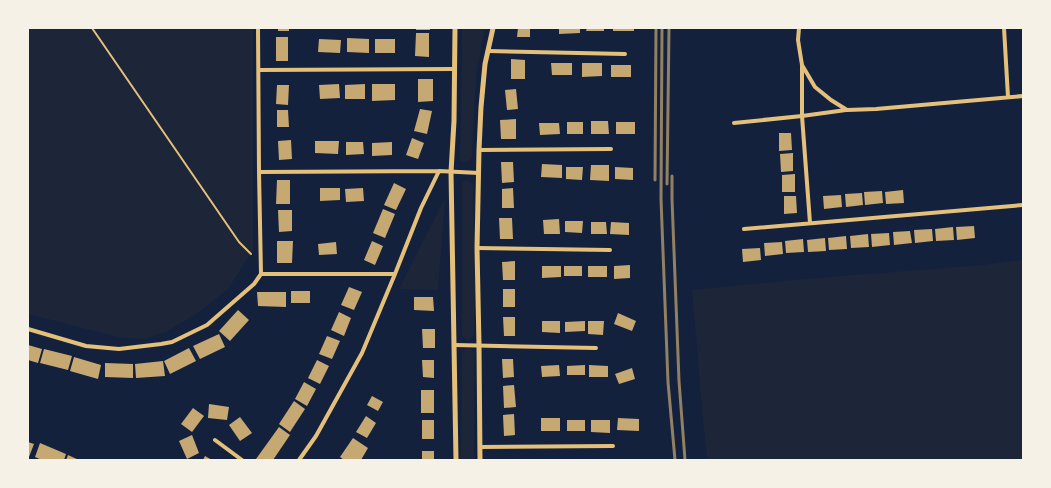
<svg xmlns="http://www.w3.org/2000/svg" width="1051" height="488" viewBox="0 0 1051 488" font-family="'Space Grotesk',sans-serif">
	<style>
		.green { fill: #1d2539 }
		.building { fill: #c6a872 }
		.lines { fill: none; stroke-linecap: round; stroke-linejoin: round }
		.path { stroke: #e5c07b; stroke-width: 2 }
		.minor { stroke: #e5c07b; stroke-width: 4 }
		.tertiary { stroke: #e5c07b; stroke-width: 5 }
		.rail { stroke: #918062; stroke-width: 3 }
	</style>
	<rect width="100%" height="100%" fill="#14213d"/>
	<!-- green -->
	<path class="green" d="M28,28H253V250L228,289L199,312L166,332L144,339L122,338L28,314Z
		M462,28H485L476,74L472,156L469,161L463,162L461,161L460,158L461,135Z
		M466,180L471,182L473,185L475,276L474,335C472,338 470,340 466,340L462,335V183L463,181Z
		M445,198L438,290L399,289Z
		M1023,260V460H708L705,441L692,290L794,280L982,265Z
		M468,348L471,349L474,352V460H461L462,353L465,349Z"/>
	<!-- building -->
	<path class="building" d="M278,28H289V31H278Z
		M416,28H430V30H416Z
		M518,28H530V37H517Z
		M559,28H580V33L559,34Z
		M587,28H604V31H586Z
		M613,28H634V31H613Z
		M416,33H429V57L415,56Z
		M276,37H288V61H276Z
		M347,38L369,39V53L347,52Z
		M319,39L341,40L340,53L318,52Z
		M375,39H395V53H375Z
		M511,59L525,60V79H511Z
		M551,63H572V75H552Z
		M582,63H602V76L582,77Z
		M611,65H631V77H611Z
		M418,79H433V101L418,102Z
		M339,84L340,98L320,99L319,85Z
		M365,84V99H345V85Z
		M372,84H395V100L372,101Z
		M277,85H289L288,105L276,104Z
		M516,89L518,109L507,110L505,90Z
		M420,109L432,111L427,134L414,131Z
		M277,110H288L289,127H277Z
		M516,119V139H501L500,120Z
		M591,121H608L609,134H591Z
		M567,122H583V134H567Z
		M616,122H635V134H616Z
		M539,123H559L560,134L540,135Z
		M779,133H791L792,150L779,151Z
		M412,138L424,143L418,159L406,155Z
		M291,140L292,159L279,160L278,141Z
		M315,141H339L338,154L315,153Z
		M346,142H363L364,154L346,155Z
		M392,142V155L372,156V143Z
		M793,153V171L781,172L780,154Z
		M501,162H513L514,182L502,183Z
		M542,164L562,165V178L541,177Z
		M591,165H609V181L590,180Z
		M566,167H583L582,180L566,179Z
		M615,167L633,168V180L615,179Z
		M795,174V192H782V175Z
		M277,180H290V204H276Z
		M394,183L406,189L396,210L384,205Z
		M320,188H340V200L320,201Z
		M363,188L364,201L346,202L345,189Z
		M513,188L514,208H502V189Z
		M903,190L904,203L886,204L885,192Z
		M882,191L883,203L865,205L864,192Z
		M862,193L863,205L846,207L845,194Z
		M841,195L842,207L824,209L823,196Z
		M784,196H796L797,213L784,214Z
		M383,209L395,214L385,238L373,233Z
		M278,210H292V231L279,232Z
		M499,218H512L513,239H500Z
		M559,219L560,234H544L543,220Z
		M565,221H583L582,233L565,232Z
		M591,222H606L607,234H591Z
		M611,222L629,223V235L610,234Z
		M974,226L975,238L957,240L956,227Z
		M953,227L954,240L936,241L935,229Z
		M932,229L933,241L915,243L914,230Z
		M910,231L912,243L894,245L893,232Z
		M889,233L890,245L872,247L871,234Z
		M868,234L869,247L851,248L850,236Z
		M846,236L847,249L829,250L828,238Z
		M825,238L826,251L808,252L807,240Z
		M803,239L804,252L786,253L785,241Z
		M277,241H293L292,263H277Z
		M372,241L383,246L375,265L364,260Z
		M336,242L337,254L319,255L318,244Z
		M782,242L783,254L765,256L764,243Z
		M760,248L761,260L743,262L742,249Z
		M515,261V280H503L502,262Z
		M630,265V278L614,279V266Z
		M542,266H561V277L542,278Z
		M564,266H582V276H564Z
		M588,266H607V277H588Z
		M349,287L362,292L354,310L341,305Z
		M503,289H515V307H503Z
		M291,291H310V303H291Z
		M257,292H286V307L258,306Z
		M414,297H433L434,311L414,310Z
		M238,310L249,320L230,341L219,331Z
		M339,312L351,318L344,336L331,330Z
		M618,313L636,321L632,331L614,324Z
		M503,317H515V336H504Z
		M542,321H560V333L542,332Z
		M585,321V331L565,332V322Z
		M588,321H604L603,335L588,334Z
		M422,329H435V348H423Z
		M219,334L225,347L200,359L193,346Z
		M327,336L340,341L332,359L319,354Z
		M28,345L42,349L38,363L28,360Z
		M189,348L196,361L170,374L164,361Z
		M44,349L72,356L68,370L40,363Z
		M74,357L101,365L98,379L70,371Z
		M502,359H513L514,377L503,378Z
		M317,360L329,366L320,384L308,378Z
		M422,360H434V378L423,377Z
		M163,361L165,376L136,378L135,364Z
		M105,363L133,364V378L105,377Z
		M559,365L560,376L542,377L541,366Z
		M585,365V375H567V366Z
		M589,365L608,366V377H589Z
		M632,368L635,379L619,384L615,374Z
		M304,382L316,389L307,406L295,399Z
		M514,385L516,407L504,408L503,386Z
		M421,390H434V413H421Z
		M372,396L383,402L378,411L367,405Z
		M294,401L305,409L290,432L279,424Z
		M209,404L229,407L227,420L208,418Z
		M193,408L204,416L192,432L181,424Z
		M514,414L515,435L504,436L503,415Z
		M366,416L376,423L367,438L356,432Z
		M240,417L252,433L240,441L229,425Z
		M541,418H560V431H541Z
		M618,418L639,419V431L617,430Z
		M422,420H434V439H422Z
		M567,420H585V431H567Z
		M591,420H610V433L591,432Z
		M279,427L290,435L273,460H257L256,459Z
		M192,435L199,453L187,459L179,441Z
		M353,438L368,448L361,460H344L340,457Z
		M28,442L34,444L29,457H28Z
		M40,443L66,454L64,460H42L35,457Z
		M422,451H434V460H422Z
		M68,455L79,460H66Z
		M205,456L212,460H203Z"/>
	<g class="lines">
		<!-- path -->
		<path class="path" d="M92,28L239,242L251,254"/>
		<!-- minor -->
		<path class="minor" d="M258,28L259,172L261,274
			M799,28L798,40L802,65L815,87L831,100L847,110L876,109L1023,96
			M1004,28L1008,97
			M488,51L625,54
			M802,66V116L846,110
			M259,70L454,69
			M734,123L802,116L810,223
			M479,150L611,149
			M259,172L439,171
			M744,229L1023,205
			M477,248L610,250
			M28,329L86,346L119,349L161,344L172,342L207,325L254,284L261,274H395
			M455,345L596,348
			M215,440L242,460
			M480,447L613,446
			M299,460L316,436L362,353L395,274L421,208L439,171L479,173"/>
		<!-- tertiary -->
		<path class="tertiary" d="M455,28L454,121L451,172L456,460
			M480,460L479,345L477,248L479,150L481,107L485,64L493,28"/>
		<!-- rail -->
		<path class="rail" d="M662,28L661,199L668,382L675,460
			M672,176V199L679,381L685,460
			M655,180L656,28
			M667,184L669,28"/>
	</g>
	<!-- border -->
	<rect width="1051" height="488" fill="none" stroke="#f6f1e7" stroke-width="58"/>
</svg>
